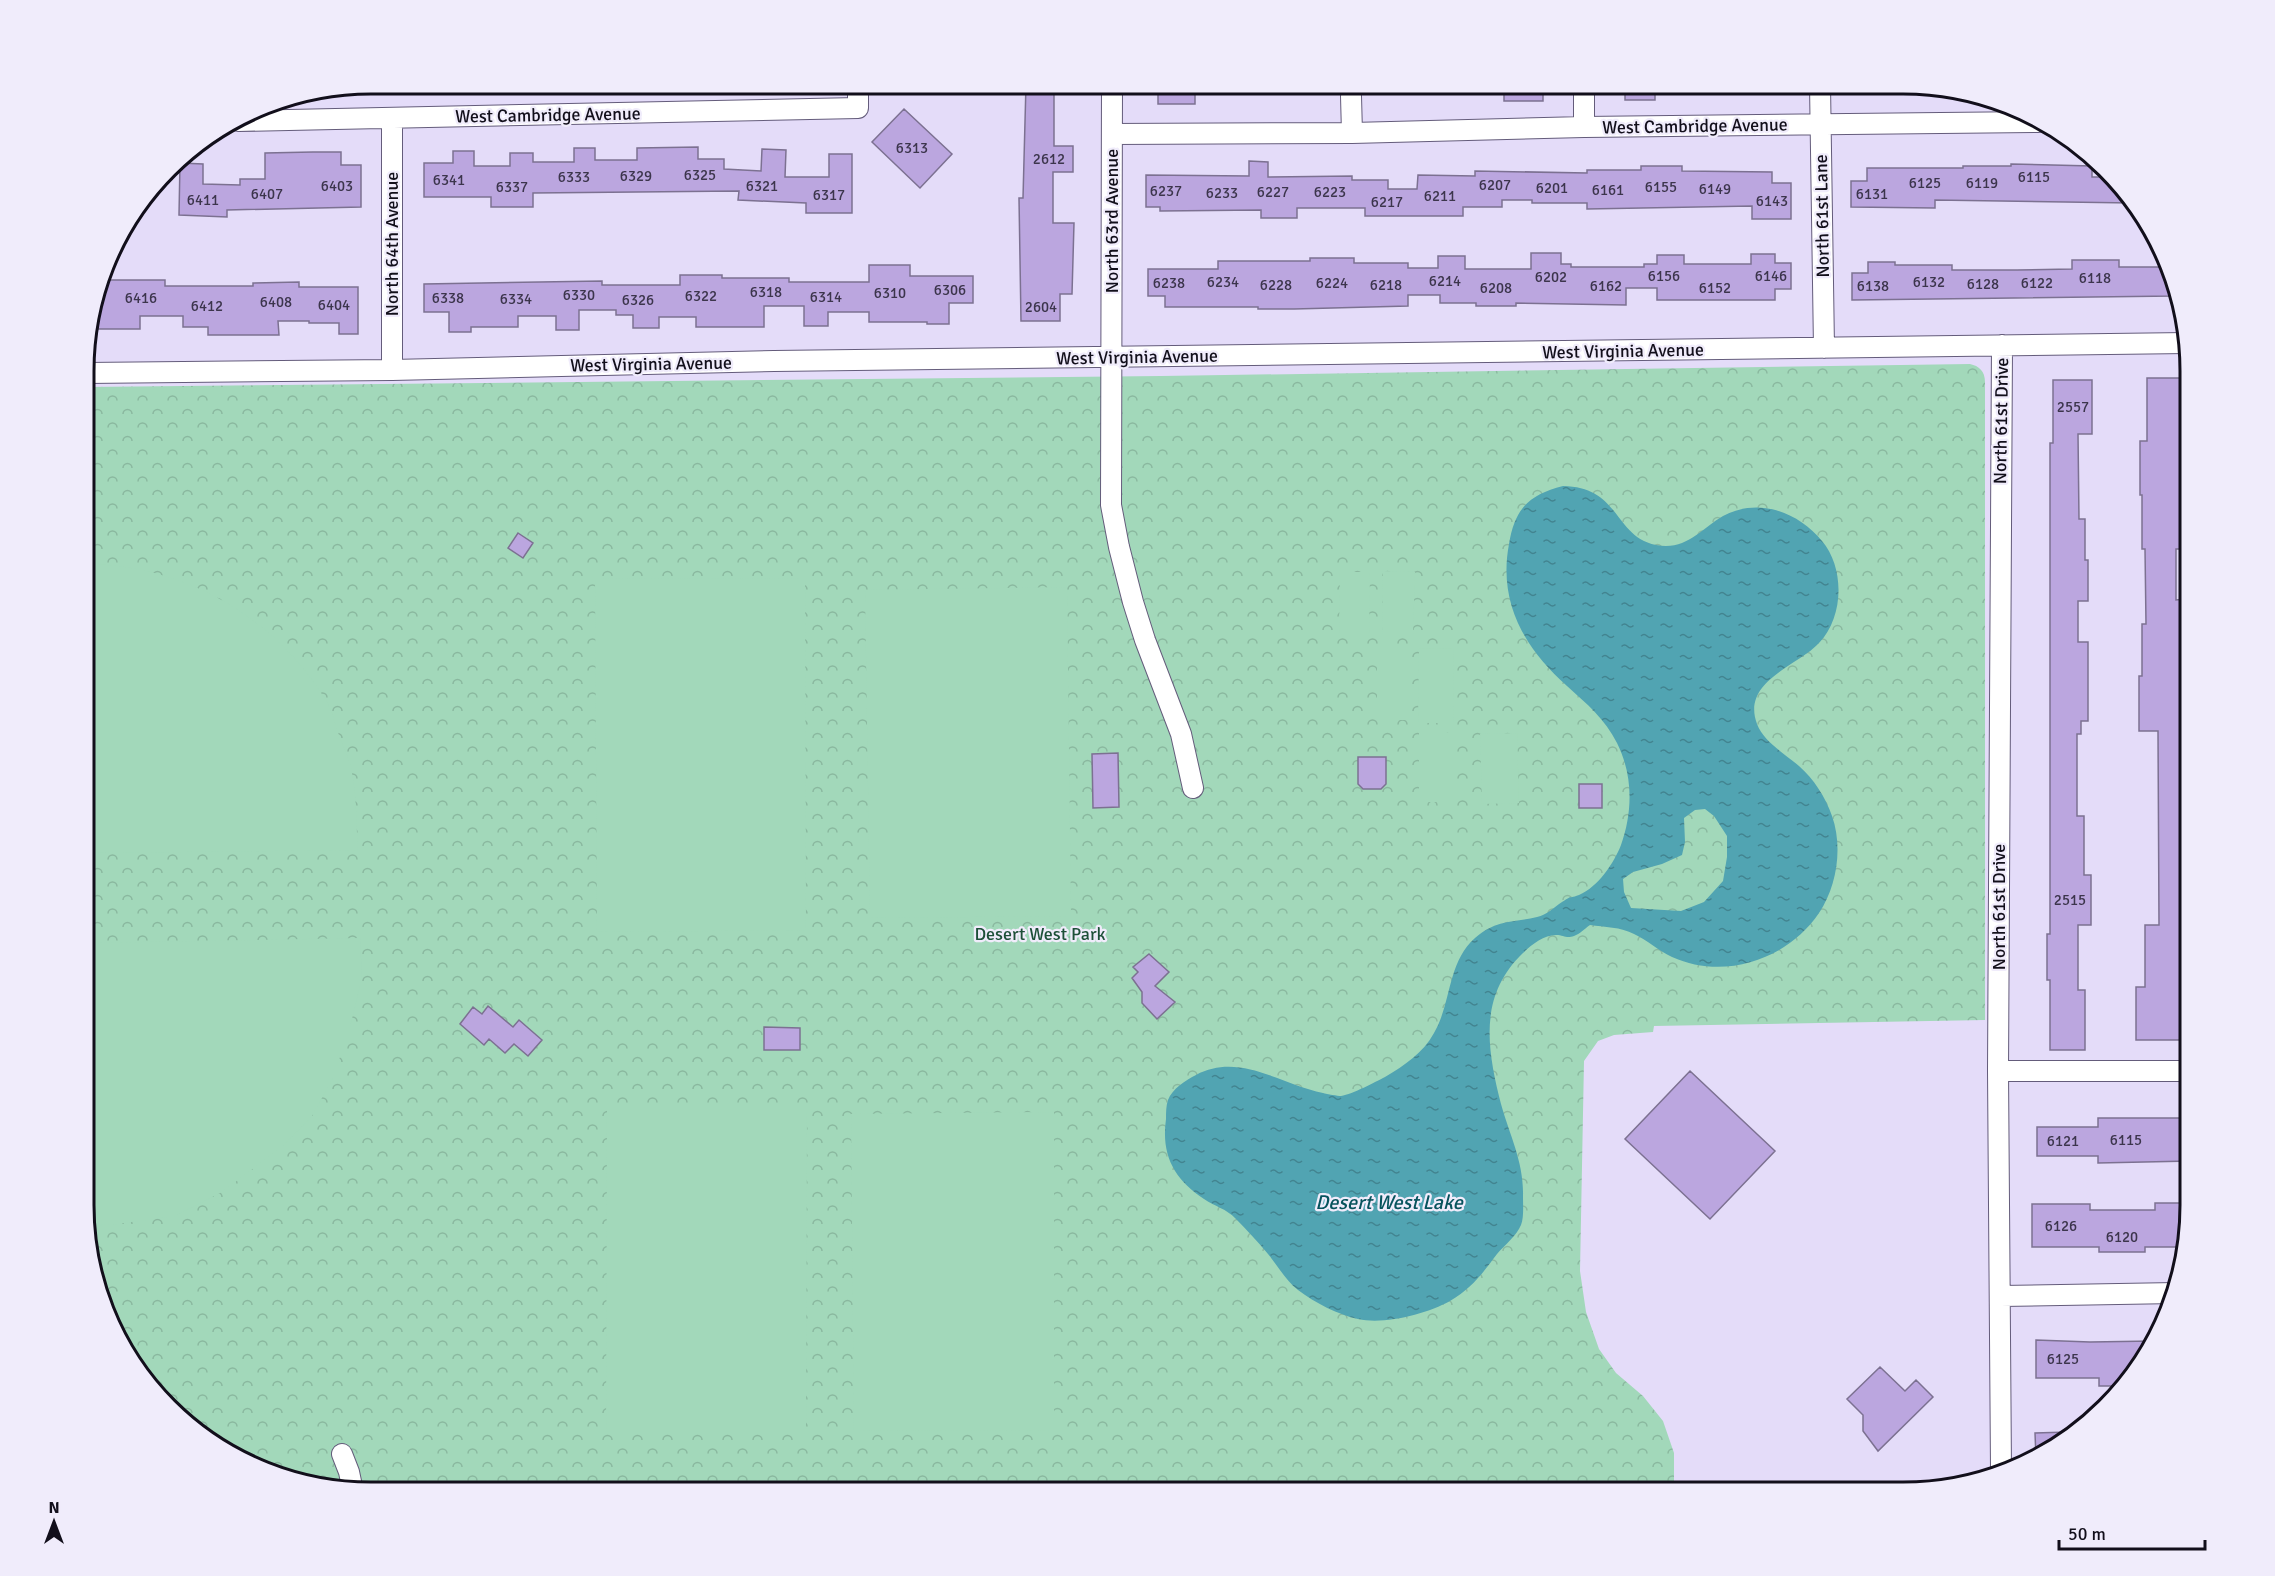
<svg xmlns="http://www.w3.org/2000/svg" width="2275" height="1576" viewBox="0 0 2275 1576" font-family="Signika,sans-serif">
	<style>
		.park { fill: url(#park-crowns) }
		.pitch { fill: #a2d8ba }
		.water { fill: url(#water-ripples); fill-rule: evenodd }
		.building { fill: #bba6df; stroke: #7c7191; stroke-width: 1.5 }
		.lines { fill: none; stroke-linecap: round; stroke-linejoin: round }
		.minor-casing { stroke: #645c7b; stroke-width: 22 }
		.minor { stroke: #fff; stroke-width: 20 }
		.labels { text-anchor: middle; stroke-width: 4.5; stroke-linejoin: round; paint-order: stroke }
		.number-label { font-size: 15px; fill: #3c354c }
		.street-label { font-size: 18px; fill: #120f1b; stroke: #f0ecfb }
		.park-label { font-size: 18px; fill: #1d5038; stroke: #f0ecfb }
		.water-label { font-size: 20px; font-style: italic; fill: #07535d; stroke: #f0ecfb }
		.rim { fill: none; stroke: #120f1b; stroke-width: 3 }
	</style>
	<defs>
		<pattern id="park-crowns" width="20" height="18" patternUnits="userSpaceOnUse" patternTransform="scale(1.5)"><rect width="20" height="18" fill="#a2d8ba"/><path d="M2 6a3 3 0 1 1 6 0M12 15a3 3 0 1 1 6 0" fill="none" stroke="#8ab89f"/></pattern>
		<pattern id="water-ripples" width="26" height="14" patternUnits="userSpaceOnUse" patternTransform="scale(1.5)"><rect width="26" height="14" fill="#51a4b2"/><path d="M2 4q2-2 4 0t4 0M15 11q2-2 4 0t4 0" fill="none" stroke="#428490"/></pattern>
	</defs>
	<rect width="100%" height="100%" fill="#e4dcf9"/>
	<!-- park -->
	<path class="park" d="M1970,364C1979,366 1985,371 1985,382V1020L1654,1026L1653,1032L1614,1035L1598,1041L1584,1061L1580,1271L1586,1312L1599,1349L1616,1373L1643,1396L1663,1421L1674,1453V1492L353,1491L279,1477L197,1433L122,1348L86,1241V387L1161,376Z"/>
	<!-- pitch -->
	<path class="pitch" d="M86,564C186,565 277,618 328,704C333,714 336,727 340,738C344,748 349,758 351,768C357,794 356,824 358,850L86,853Z
		M1383,571L1415,572L1413,635H1382Z
		M1340,572H1370L1369,633H1339Z
		M805,578L806,930L597,932L595,579Z
		M1067,587L1071,916L870,918L865,590Z
		M1377,648H1411V720H1377Z
		M1419,648L1454,649L1453,723H1418Z
		M1419,733H1454V802H1419Z
		M1517,733L1519,803L1482,804L1480,734Z
		M360,938L362,978L350,1027L333,1078L312,1116L282,1147L222,1192L175,1216L117,1224L86,1226V943Z
		M607,1110H807L806,1431H606Z
		M1054,1112V1431L854,1430L851,1114Z"/>
	<!-- water -->
	<path class="water" d="M1563,486C1621,487 1613,536 1656,545C1686,551 1701,529 1723,516C1759,497 1798,512 1822,541C1845,568 1844,617 1819,643C1798,666 1741,681 1757,724C1764,742 1785,754 1799,766C1814,779 1826,798 1832,816C1843,847 1837,886 1819,913C1788,959 1725,981 1672,957C1659,951 1647,940 1634,934C1621,927 1604,927 1590,925C1584,929 1580,934 1574,936C1566,939 1564,935 1556,935C1544,935 1531,945 1523,953C1478,996 1487,1049 1501,1104C1510,1136 1524,1163 1523,1196C1523,1205 1524,1218 1521,1225C1517,1235 1504,1246 1497,1254C1482,1274 1472,1288 1450,1301C1427,1314 1384,1325 1358,1319C1339,1315 1315,1303 1298,1290C1286,1281 1278,1266 1268,1254C1258,1242 1247,1230 1236,1219C1227,1209 1214,1206 1204,1199C1174,1179 1161,1155 1166,1119C1166,1112 1166,1106 1168,1100C1172,1089 1186,1080 1196,1075C1239,1052 1280,1084 1323,1093C1327,1094 1338,1096 1341,1096C1353,1094 1375,1082 1385,1077C1405,1065 1423,1053 1434,1033C1452,1002 1447,963 1475,938C1497,919 1513,923 1537,917C1547,915 1554,907 1562,902C1575,894 1565,900 1579,895C1598,887 1614,863 1621,845C1633,811 1633,775 1617,743C1605,719 1587,704 1567,686C1524,648 1498,602 1509,544C1515,508 1529,495 1563,486ZM1705,809L1714,816L1727,836V857L1723,881L1704,902L1681,911L1631,908L1624,892L1623,879L1633,872L1662,864L1682,855L1685,842L1684,818L1695,810Z"/>
	<!-- building -->
	<path class="building" d="M1026,84H1054V146H1073V172H1053V223H1074L1072,294H1060V321H1021L1019,198H1023Z
		M1158,84H1195V104H1158Z
		M1504,84H1543V101H1504Z
		M1625,84H1655V100H1625Z
		M904,109L952,154L920,188L872,142Z
		M698,147V159H724V169L761,171L762,149L786,150L785,177H829V154H852V213H806V203L738,200L739,191L533,193V207H491V197H424V163H453V151H474V166H510V153H533V162H574V148H595V160H637V148Z
		M313,152H341V165H361V207L227,210V217L179,215L180,163L203,164V184L240,185V179H265V153Z
		M1249,161L1268,162V177L1352,176V180H1388V189H1417L1418,175L1475,176V171L1587,173V170H1641V166H1682V171L1772,172V183H1791V219H1752V206L1587,209V203H1532V200H1502V207H1463V216H1365V208H1297V218H1261V210L1160,211V207H1146V175L1249,176Z
		M2011,164L2092,166V177H2108L2131,203L1935,200V208L1851,207V181H1867V168H1963V166H2011Z
		M1531,253H1561V264H1571V267H1644V264H1657V255H1684V264H1751V254H1775V263H1791V289H1775V300H1657V288H1626V305L1516,303V306H1476V303H1440V295H1408V306L1294,309H1258V307H1165V296H1148V269H1218V261H1310V258H1354V263H1408V268H1438V256H1465V269H1531Z
		M2072,260H2119V267H2164L2173,296L1852,300V273H1868V262H1895V265H1952V270H2017L2072,269Z
		M869,265H910V276H973V303H949V324H927V322H869V312H828V326H804V306H764V327H696V317H659V328H633V315H616V310H579V330H556V316H518V327H471V332H449V312H424V284L602,281V285H680V275H722V278H789V282H869Z
		M103,280H165V286H253V283L299,282V287H358V334H339V323H309V321H278L279,335H208V327H183V316H140V329H88Z
		M2147,378H2185V432H2181V481H2185V505H2190V549H2176V600L2185,599V624H2187V666H2181V741H2187L2188,866V979H2182V1040H2136V987H2145V925H2159L2158,731H2139V676H2142V624H2146L2145,549H2142V495H2140V441H2147Z
		M2053,380H2092V434H2078L2079,519H2085V560H2088V601H2078V642H2088V721H2081V734H2077V816H2084V875H2091V925H2078V990H2085V1050H2050V980H2047V934H2050V443H2053Z
		M518,533L533,543L523,558L508,548Z
		M1118,753L1119,807L1093,808L1092,754Z
		M1358,757H1386V784L1381,789H1363L1358,784Z
		M1579,784H1602V808H1579Z
		M1149,954L1169,972L1155,986L1175,1002L1157,1019L1142,1003V992L1132,978L1138,972L1133,967Z
		M488,1006L513,1027L519,1020L542,1040L528,1056L514,1044L505,1053L489,1039L484,1045L460,1024L473,1007L482,1014Z
		M764,1027L800,1028V1050H764Z
		M1690,1071L1775,1151L1710,1219L1625,1139Z
		M2098,1118H2190V1161L2098,1163V1156H2037V1127H2098Z
		M2155,1203H2190V1223L2185,1247H2145V1252H2099V1247H2032V1204H2090V1210H2155Z
		M2036,1340L2090,1342L2152,1341L2132,1379L2123,1386H2099V1378H2036Z
		M1880,1367L1905,1391L1916,1380L1933,1397L1878,1451L1863,1431V1415L1847,1399Z
		M2067,1432L2054,1443L2036,1458L2035,1433Z"/>
	<g class="lines">
		<defs>
			<path id="minor" d="M1112,84L1111,505L1119,547L1133,602L1145,640L1181,734L1193,788
				M1584,84V127
				M1820,85L1824,348
				M1351,96L1352,133
				M392,119V370
				M238,121L858,108V84
				M1112,134L1352,133L1584,127L2038,122
				M86,373L392,370L774,361L2187,343
				M1998,1071H2190
				M2001,1296L2176,1293
				M342,1454L349,1472L353,1491
				M2001,1469L1998,1071L2002,345"/>
		</defs>
		<!-- minor casing -->
		<use href="#minor" class="minor-casing"/>
		<!-- minor -->
		<use href="#minor" class="minor"/>
	</g>
	<g class="labels">
		<!-- number labels -->
		<g class="number-label">
			<text x="912" y="153">6313</text>
			<text x="1049" y="164">2612</text>
			<text x="700" y="180">6325</text>
			<text x="636" y="181">6329</text>
			<text x="574" y="182">6333</text>
			<text x="2034" y="182">6115</text>
			<text x="449" y="185">6341</text>
			<text x="1925" y="188">6125</text>
			<text x="1982" y="188">6119</text>
			<text x="1495" y="190">6207</text>
			<text x="337" y="191">6403</text>
			<text x="762" y="191">6321</text>
			<text x="512" y="192">6337</text>
			<text x="1661" y="192">6155</text>
			<text x="1552" y="193">6201</text>
			<text x="1715" y="194">6149</text>
			<text x="1608" y="195">6161</text>
			<text x="1166" y="196">6237</text>
			<text x="1273" y="197">6227</text>
			<text x="1330" y="197">6223</text>
			<text x="1222" y="198">6233</text>
			<text x="267" y="199">6407</text>
			<text x="1872" y="199">6131</text>
			<text x="829" y="200">6317</text>
			<text x="1440" y="201">6211</text>
			<text x="203" y="205">6411</text>
			<text x="1772" y="206">6143</text>
			<text x="1387" y="207">6217</text>
			<text x="1664" y="281">6156</text>
			<text x="1771" y="281">6146</text>
			<text x="1551" y="282">6202</text>
			<text x="2095" y="283">6118</text>
			<text x="1445" y="286">6214</text>
			<text x="1223" y="287">6234</text>
			<text x="1929" y="287">6132</text>
			<text x="1169" y="288">6238</text>
			<text x="1332" y="288">6224</text>
			<text x="2037" y="288">6122</text>
			<text x="1983" y="289">6128</text>
			<text x="1276" y="290">6228</text>
			<text x="1386" y="290">6218</text>
			<text x="1606" y="291">6162</text>
			<text x="1873" y="291">6138</text>
			<text x="1496" y="293">6208</text>
			<text x="1715" y="293">6152</text>
			<text x="950" y="295">6306</text>
			<text x="766" y="297">6318</text>
			<text x="890" y="298">6310</text>
			<text x="579" y="300">6330</text>
			<text x="701" y="301">6322</text>
			<text x="826" y="302">6314</text>
			<text x="141" y="303">6416</text>
			<text x="448" y="303">6338</text>
			<text x="516" y="304">6334</text>
			<text x="638" y="305">6326</text>
			<text x="276" y="307">6408</text>
			<text x="334" y="310">6404</text>
			<text x="207" y="311">6412</text>
			<text x="1041" y="312">2604</text>
			<text x="2073" y="412">2557</text>
			<text x="2070" y="905">2515</text>
			<text x="2126" y="1145">6115</text>
			<text x="2063" y="1146">6121</text>
			<text x="2061" y="1231">6126</text>
			<text x="2122" y="1242">6120</text>
			<text x="2063" y="1364">6125</text>
		</g>
		<!-- street labels -->
		<g class="street-label">
			<text transform="translate(548 115) rotate(-1)" y="6">West Cambridge Avenue</text>
			<text transform="translate(1695 126) rotate(-1)" y="6">West Cambridge Avenue</text>
			<text transform="translate(1822 216) rotate(-91)" y="6">North 61st Lane</text>
			<text transform="translate(1112 221) rotate(-90)" y="6">North 63rd Avenue</text>
			<text transform="translate(392 244) rotate(-90)" y="6">North 64th Avenue</text>
			<text transform="translate(1623 351) rotate(-1)" y="6">West Virginia Avenue</text>
			<text transform="translate(1137 357) rotate(-1)" y="6">West Virginia Avenue</text>
			<text transform="translate(651 364) rotate(-1)" y="6">West Virginia Avenue</text>
			<text transform="translate(2001 421) rotate(-89)" y="6">North 61st Drive</text>
			<text transform="translate(1999 907) rotate(-90)" y="6">North 61st Drive</text>
		</g>
		<!-- park labels -->
		<g class="park-label">
			<text x="1040" y="940">Desert West Park</text>
		</g>
		<!-- water labels -->
		<g class="water-label">
			<text x="1389" y="1209">Desert West Lake</text>
		</g>
	</g>
	<!-- crop -->
	<path d="M0 0H2275V1576H0ZM371 94H1903A277 277 0 0 1 2180 371V1205A277 277 0 0 1 1903 1482H371A277 277 0 0 1 94 1205V371A277 277 0 0 1 371 94Z" fill="#f0ecfb" fill-rule="evenodd"/>
	<path class="rim" d="M371 94H1903A277 277 0 0 1 2180 371V1205A277 277 0 0 1 1903 1482H371A277 277 0 0 1 94 1205V371A277 277 0 0 1 371 94Z"/>
	<!-- north arrow -->
	<g transform="translate(54 1522)" stroke="#f0ecfb" stroke-width="4.5" paint-order="stroke">
	<path d="M0-4.5L10 22L0 15L-10 22Z" fill="#120f1b"/>
	<text y="-9" font-size="16" font-weight="bold" text-anchor="middle" fill="#120f1b">N</text>
	</g>
	<!-- scale -->
	<path d="M2059 1540v9h146v-9" fill="none" stroke="#120f1b" stroke-width="3"/>
	<text x="2068" y="1540" font-size="18" fill="#120f1b" stroke="#f0ecfb" stroke-width="4.5" paint-order="stroke">50 m</text>
</svg>
